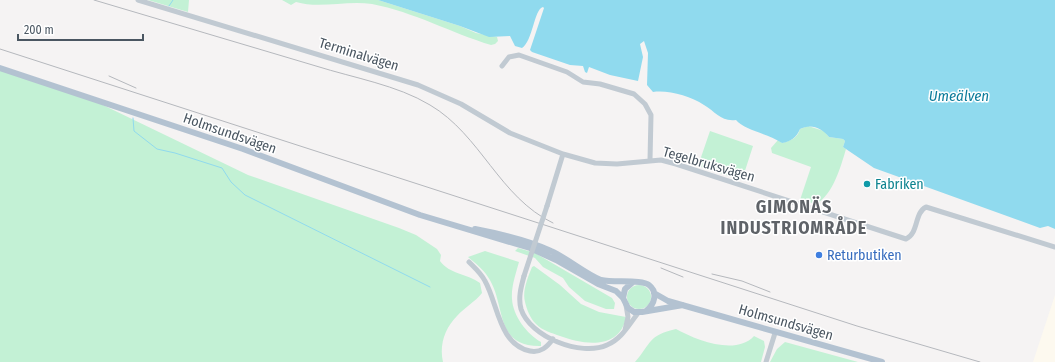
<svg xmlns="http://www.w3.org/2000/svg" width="1055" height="362" viewBox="0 0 1055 362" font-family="'Fira Sans Condensed',sans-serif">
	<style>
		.commercial { fill: #fdf9ef }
		.green { fill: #c3f1d5 }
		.water { fill: #90daee }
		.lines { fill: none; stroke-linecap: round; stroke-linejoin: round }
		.stream { stroke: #90daee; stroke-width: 1 }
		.minor { stroke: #c1cad2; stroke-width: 5 }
		.major { stroke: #b3c2d1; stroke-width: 6 }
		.rail { stroke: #b5b8bd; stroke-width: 1 }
		.minor-bridge { stroke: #c1cad2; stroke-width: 5 }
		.culture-dot { fill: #0f9aa8; stroke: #fff; stroke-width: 1.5 }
		.shop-dot { fill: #3f7fe0; stroke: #fff; stroke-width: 1.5 }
		.labels { text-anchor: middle; stroke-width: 3; stroke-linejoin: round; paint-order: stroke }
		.street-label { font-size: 14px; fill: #4a5661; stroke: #fff }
		.culture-label { font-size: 14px; fill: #0d838f; stroke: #fff; text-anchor: start }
		.shop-label { font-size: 14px; fill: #366cbe; stroke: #fff; text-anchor: start }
		.water-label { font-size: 15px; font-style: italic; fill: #0c7c9b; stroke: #fff }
		.district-label { font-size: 18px; font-weight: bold; letter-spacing: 1px; fill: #5f6368; stroke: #fff }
	</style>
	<rect width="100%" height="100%" fill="#f5f3f3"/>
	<!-- commercial -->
	<path class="commercial" d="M1055,295V362H1033L1035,356Z"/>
	<!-- green -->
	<path class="green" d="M148,0H189L188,12Z
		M282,0H378L460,26L476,33L497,37L498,41L495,44L491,45C451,33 414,12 372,4C347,0 320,9 296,2L291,5Z
		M0,68L76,92L248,175L399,228L416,235L437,249L441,255L440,261C449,274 468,274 480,283L482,293C475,302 465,307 457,316C445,328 439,345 443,362H0Z
		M808,126L824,131L829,137L843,139L845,141L843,147L846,149C841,166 833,195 816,204L800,200L811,167L772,153L771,148L778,140L782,143C790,141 798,138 800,129Z
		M710,131L753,146L742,180L698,166Z
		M518,248L535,253L612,298L615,303L614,309H606L585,301L569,287L563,278L543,267L535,258L515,251Z
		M485,251L519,262C516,273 511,287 512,299C513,316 527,334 541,342V346C493,347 507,305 488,277C483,269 475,263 468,257Z
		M534,266L560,285L581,304L599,312L626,317C620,350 584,345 560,336C552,333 543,331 536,324C530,318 527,310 525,302C522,291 528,277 532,267Z
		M627 297a12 12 0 1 1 24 0a12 12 0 1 1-24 0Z
		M676,329C696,340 736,356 754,336L764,341L765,347L761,362H635C651,344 648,335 676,329Z
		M785,342L858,362H770L777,349Z"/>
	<!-- water -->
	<path class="water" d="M378,0H1055V229L1048,226L1040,228L874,168L843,147L845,141L843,139L829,137C822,128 811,123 800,129C797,137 790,142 782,143C769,134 744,130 736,120C721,122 716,112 704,105C690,96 669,90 653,92L647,85L648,53L644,41L640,44L643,57L638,81L610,75L589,67L587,73L585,72L583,66L570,65L532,52L530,50L544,8L543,7C534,9 533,41 522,48L515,46L510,36L489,37L460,26Z"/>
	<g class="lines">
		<!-- stream -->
		<path class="stream" d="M169,6L173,0
			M133,118L134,131L157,149L175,153L222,168L231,182L245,195L430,287"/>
		<!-- minor -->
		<path class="minor" d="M138,0L418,85L461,104L510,133L563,154L595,163L617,164L661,160L676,164L906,239C919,233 914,213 926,207L1055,247
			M502,66L509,57L519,55L567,72L583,82L600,84L634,94L645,104L651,115L650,160
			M547,206L563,154
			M469,262C475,268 481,273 485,281C498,304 499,345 530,351C541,353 547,347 553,339
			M524,276C521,287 518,298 521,309C530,337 581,357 607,345C622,339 629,324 639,312
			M625,330L628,317L626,305
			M766,362L775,333"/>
		<!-- major -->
		<path class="major" d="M0,68L243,149L420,215L530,248L556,260L598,284L616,291L623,298L628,308L634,312H642L683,305
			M475,229C501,234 528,240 551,251C567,258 587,275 601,280C613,283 642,279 649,285C658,292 655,304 646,311
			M654,293L668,301L882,362
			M623,298L625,289L633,282"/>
		<!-- rail -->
		<path class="rail" d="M94,0C168,22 242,44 316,66C354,78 397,85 430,105C481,135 499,197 553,223
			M0,49L857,326L980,362
			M109,76L136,88
			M661,268L683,277
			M712,274L742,281L770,292"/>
		<!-- minor-bridge -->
		<path class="minor-bridge" d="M524,276L547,206"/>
	</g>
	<!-- markers -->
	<circle class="culture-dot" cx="867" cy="184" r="4"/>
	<circle class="shop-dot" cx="819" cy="255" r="4"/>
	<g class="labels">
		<!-- street labels -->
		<g class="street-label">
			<text transform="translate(359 54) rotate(17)" y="5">Terminalvägen</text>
			<text transform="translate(230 133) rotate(19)" y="5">Holmsundsvägen</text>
			<text transform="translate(709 164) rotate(16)" y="5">Tegelbruksvägen</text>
			<text transform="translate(786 322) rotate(16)" y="5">Holmsundsvägen</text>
		</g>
		<!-- culture labels -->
		<g class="culture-label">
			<text x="875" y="189">Fabriken</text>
		</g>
		<!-- shop labels -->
		<g class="shop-label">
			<text x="827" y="260">Returbutiken</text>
		</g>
		<!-- water labels -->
		<g class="water-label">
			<text x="959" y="101">Umeälven</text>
		</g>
		<!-- district labels -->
		<g class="district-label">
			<text x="794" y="213">GIMONÄS<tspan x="794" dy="21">INDUSTRIOMRÅDE</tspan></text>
		</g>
	</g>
	<!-- scale -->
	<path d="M18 34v6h125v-6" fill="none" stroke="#4a5661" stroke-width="2"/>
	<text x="24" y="34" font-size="12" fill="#4a5661" stroke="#ffffff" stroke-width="3" paint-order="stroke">200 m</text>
</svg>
